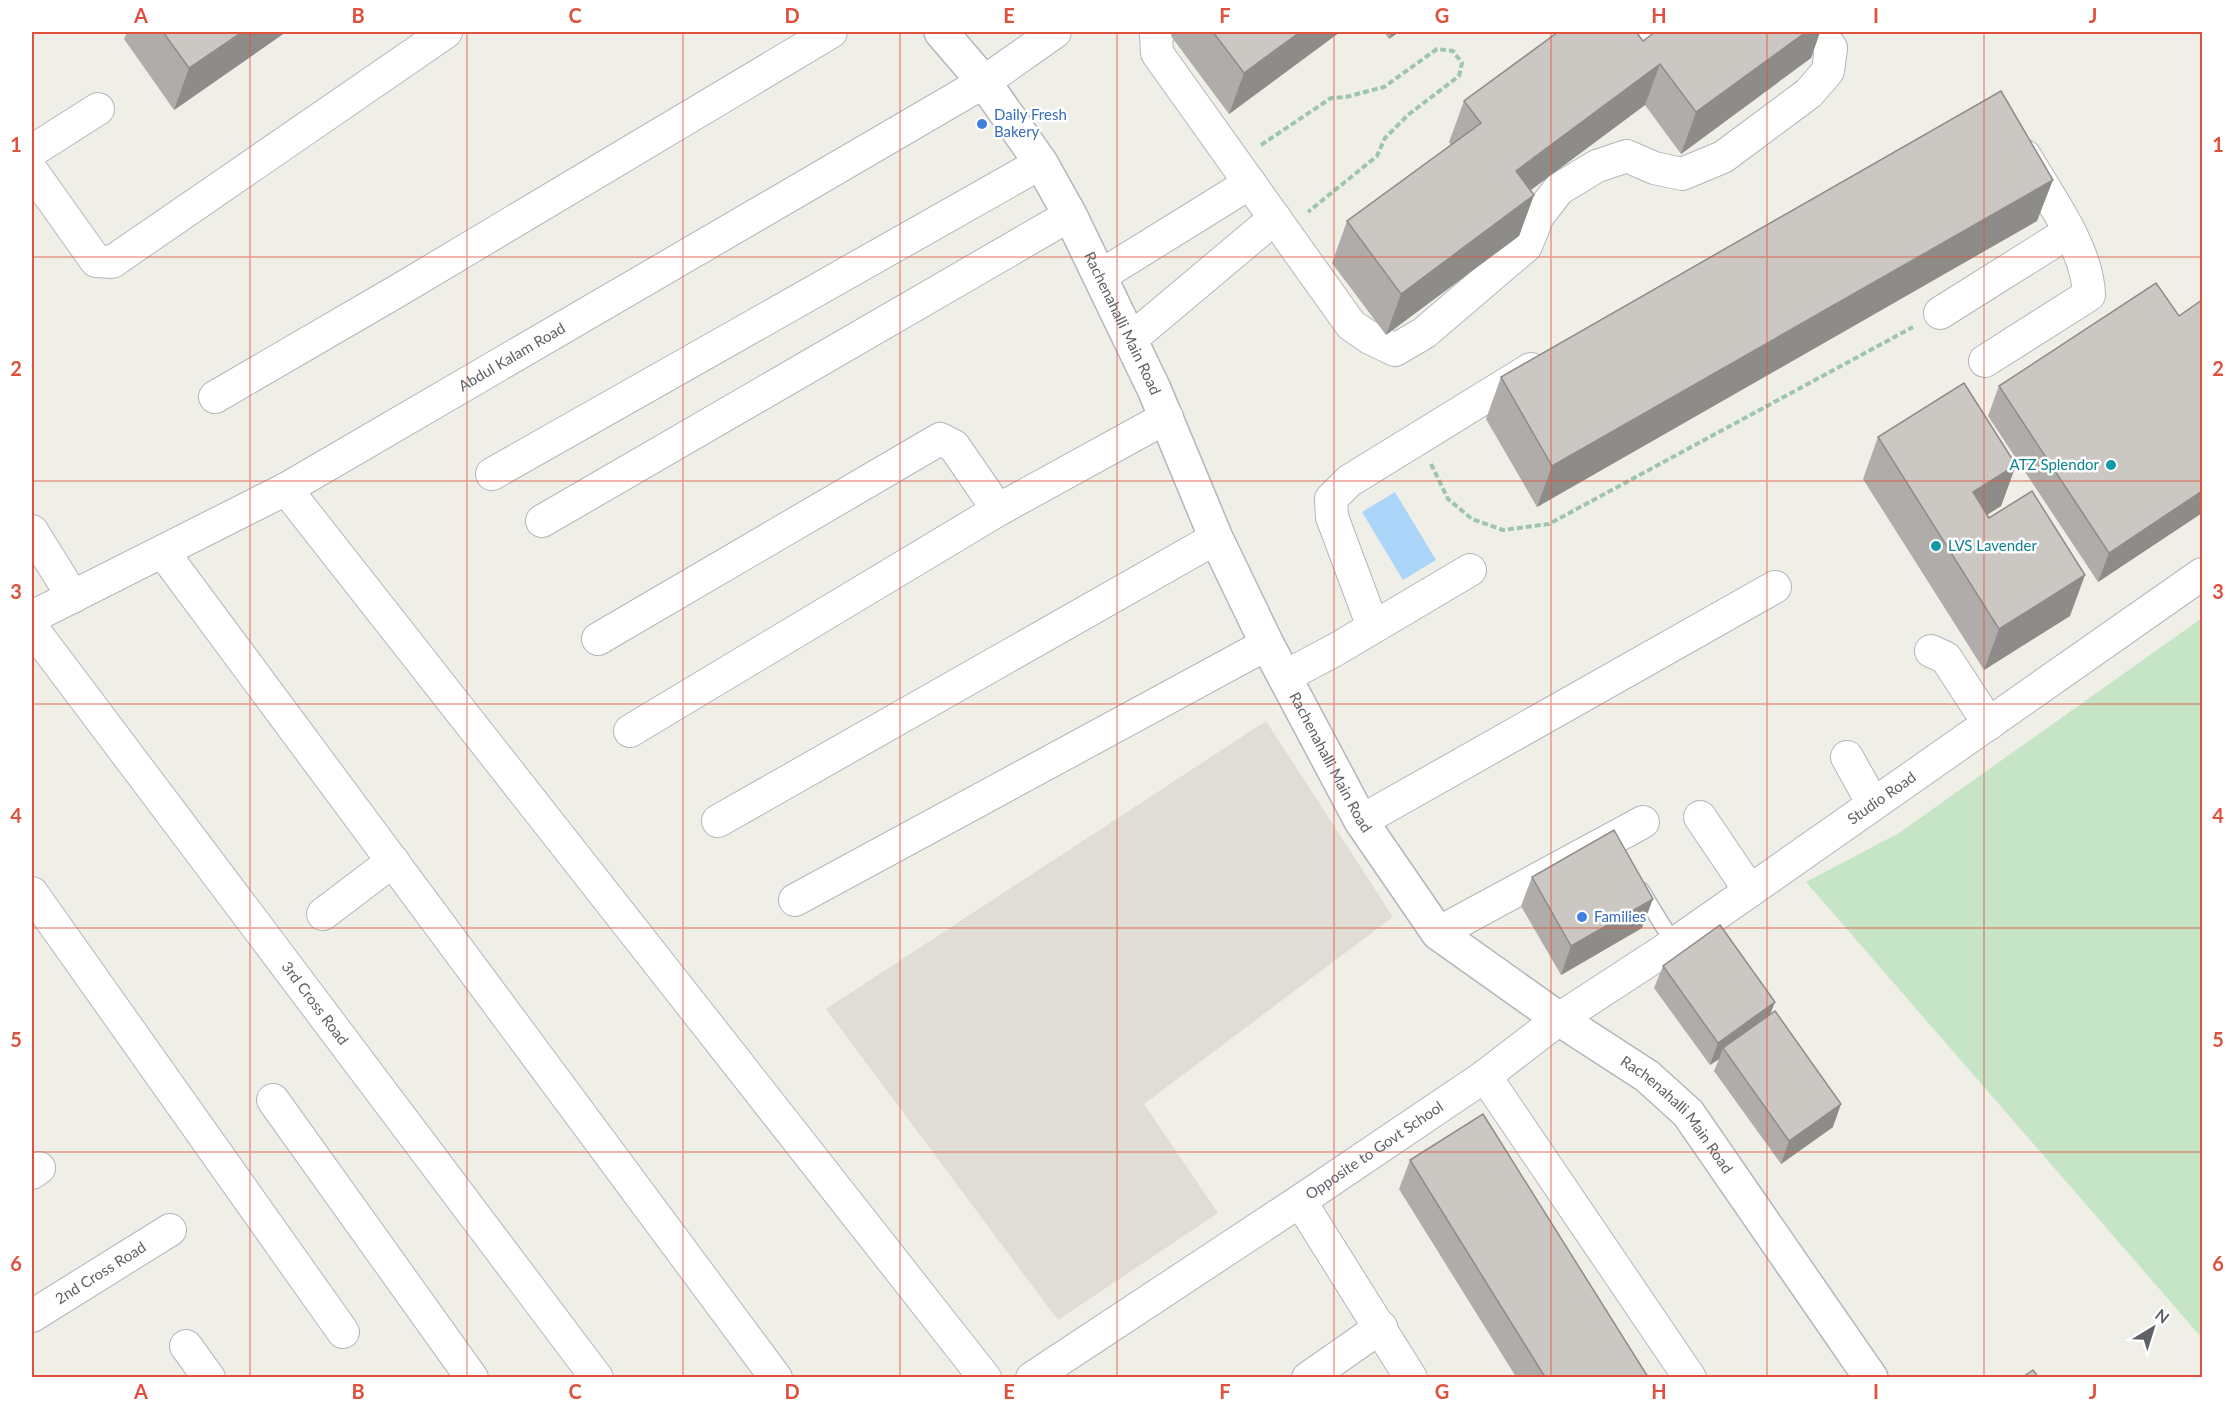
<svg xmlns="http://www.w3.org/2000/svg" width="2234" height="1409" viewBox="0 0 2234 1409" font-family="Lato,sans-serif">
	<style>
		.education { fill: #dfddd5 }
		.green { fill: #c5e5c6 }
		.water { fill: #acd5fa }
		.lines { fill: none; stroke-linecap: round; stroke-linejoin: round }
		.service-casing { stroke: #b4b6ba; stroke-width: 18 }
		.minor-casing { stroke: #b4b6ba; stroke-width: 34 }
		.tertiary-casing { stroke: #b4b6ba; stroke-width: 36 }
		.path { stroke: #9ec6ac; stroke-width: 4; stroke-dasharray: 6 3; stroke-linecap: butt }
		.service { stroke: #fff; stroke-width: 15 }
		.minor { stroke: #fff; stroke-width: 32 }
		.tertiary { stroke: #fff; stroke-width: 33 }
		.wall { fill: #afaca9 }
		.shaded-wall { fill: #8e8c89 }
		.building { fill: #cbc8c4; stroke: #8e8c89; stroke-width: 1.5 }
		.grid { fill: none; stroke: #df503d; stroke-width: 1.5; stroke-opacity: 0.55 }
		.shop-dot { fill: #3f7fe0; stroke: #fff; stroke-width: 2 }
		.culture-dot { fill: #0f9aa8; stroke: #fff; stroke-width: 2 }
		.labels { text-anchor: middle; stroke-width: 5; stroke-linejoin: round; paint-order: stroke }
		.shop-label { font-size: 15px; fill: #366cbe; stroke: #fff; text-anchor: start }
		.street-label { font-size: 15px; fill: #5e6166; stroke: #fff }
		.culture-label { font-size: 15px; fill: #0d838f; stroke: #fff; text-anchor: end }
		.neatline { fill: none; stroke: #df503d; stroke-width: 2 }
		.grid-label { font-size: 20px; text-anchor: middle; font-weight: bold; fill: #df503d }
	</style>
	<rect width="100%" height="100%" fill="#efeee7"/>
	<!-- education -->
	<path class="education" d="M1266,721L1393,917L1144,1104L1218,1213L1058,1320L826,1009Z"/>
	<!-- green -->
	<path class="green" d="M2202,618V1338L1806,882L1899,833Z"/>
	<!-- water -->
	<path class="water" d="M1395,492L1436,560L1403,580L1362,512Z"/>
	<g class="lines">
		<defs>
			<path id="service" d="M1641,890L1674,944"/>
			<g id="minor">
				<path d="M1159,32L1156,35L1157,53L1351,325L1370,338L1395,350L1424,333L1526,246L1538,216L1559,189L1597,166L1627,156L1654,168L1682,174L1723,157L1809,93L1828,71L1831,48L1819,32"/>
				<path d="M1630,32C1643,38 1658,41 1671,32"/>
				<path d="M32,151L98,109"/>
				<path d="M32,171L96,261L112,262L446,32"/>
				<path d="M1100,276L1250,183"/>
				<path d="M1940,313L2069,232"/>
				<path d="M1131,339L1275,218"/>
				<path d="M1985,361L2089,295C2088,249 2048,196 2025,156"/>
				<path d="M215,397L399,290L831,32"/>
				<path d="M492,474L1041,163"/>
				<path d="M286,489L985,1378"/>
				<path d="M542,521L1070,215"/>
				<path d="M32,531L73,597"/>
				<path d="M163,552L776,1378"/>
				<path id="s1" d="M32,617L286,489L984,82L1055,32"/>
				<path d="M1373,627L1332,517L1331,499L1349,481L1531,369"/>
				<path id="s2" d="M32,628L597,1378"/>
				<path d="M598,639L940,439L954,446L998,510"/>
				<path d="M1931,651L1946,658L1989,724"/>
				<path d="M1284,677L1335,650L1470,570"/>
				<path d="M630,731L998,510L1167,417"/>
				<path d="M1847,757L1873,804"/>
				<path d="M1700,817L1750,891"/>
				<path d="M718,821L1216,538"/>
				<path d="M1361,821L1775,587"/>
				<path d="M32,893L343,1332"/>
				<path d="M795,900L1267,644"/>
				<path d="M323,914L393,861"/>
				<path d="M1438,933L1643,822"/>
				<path d="M1485,1076L1690,1378"/>
				<path d="M273,1100L472,1378"/>
				<path d="M32,1173L39,1168"/>
				<path d="M1300,1201L1411,1378"/>
				<path id="s3" d="M32,1316L170,1230"/>
				<path d="M186,1346L209,1378"/>
				<path id="s4" d="M1032,1378L1300,1201L1485,1076L1559,1019L1674,944L2202,574"/>
				<path d="M1308,1378L1381,1327"/>
			</g>
			<g id="tertiary">
				<path id="s5" d="M941,32L984,82L1041,163L1070,215L1154,389L1216,538L1267,644L1361,821L1438,933L1559,1019L1647,1076L1688,1113L1871,1378"/>
			</g>
		</defs>
		<!-- service casing -->
		<use href="#service" class="service-casing"/>
		<!-- minor casing -->
		<use href="#minor" class="minor-casing"/>
		<!-- tertiary casing -->
		<use href="#tertiary" class="tertiary-casing"/>
		<!-- path -->
		<path class="path" d="M1261,145L1331,98L1346,97L1384,87L1437,49L1453,51L1462,63L1459,76L1408,115L1385,138L1377,156L1308,212
			M1431,464L1448,499L1472,519L1503,530L1549,524L1913,327"/>
		<!-- service -->
		<use href="#service" class="service"/>
		<!-- minor -->
		<use href="#minor" class="minor"/>
		<!-- tertiary -->
		<use href="#tertiary" class="tertiary"/>
	</g>
	<!-- wall -->
	<path class="wall" d="M127,32H286L174,110L124,39Z
		M1172,32H1340L1229,114L1171,36Z
		M1384,32H1399L1389,39Z
		M1655,32H1820L1811,58L1681,154L1645,105L1531,190L1534,195L1519,236L1386,335L1332,263L1347,221L1451,145L1449,142L1464,101L1643,41Z
		M2037,221L1537,507L1486,419L1501,377Z
		M2202,300V513L2098,582L1988,416L1999,386L2179,316Z
		M1878,437L2016,465L2001,506L1987,515L2070,616L1984,670L1863,479Z
		M1532,877L1642,928L1561,975L1521,906Z
		M1663,966L1775,1002L1770,1014L1833,1127L1781,1164L1714,1071L1719,1059L1710,1065L1654,988Z
		M1410,1160L1648,1377H1516L1399,1189Z"/>
	<!-- shaded-wall -->
	<path class="shaded-wall" d="M242,32H286L174,110L189,68Z
		M1300,32H1340L1229,114L1244,73Z
		M1392,32H1399L1389,39Z
		M1806,32H1820L1811,58L1681,154L1696,112Z
		M1660,64L1645,105L1501,212L1516,171Z
		M2053,180L2037,221L1537,507L1552,466Z
		M1534,195L1519,236L1386,335L1401,294Z
		M2016,465L2001,506L1958,533L1973,492Z
		M2202,491V513L2098,582L2109,553Z
		M2085,575L2070,616L1984,670L1999,629Z
		M1653,899L1642,928L1561,975L1571,946Z
		M1775,1002L1766,1025L1723,1048L1719,1059L1710,1065L1718,1043Z
		M1841,1104L1833,1127L1781,1164L1789,1141Z"/>
	<!-- building -->
	<path class="building" d="M163,32H242L189,68Z
		M1213,32H1300L1244,73Z
		M1558,32H1636L1643,41L1655,32H1806L1696,112L1660,64L1516,171L1534,195L1401,294L1347,221L1481,123L1464,101Z
		M2001,91L2053,180L1552,466L1501,377Z
		M2156,283L2179,316L2202,300V491L2109,553L1999,386Z
		M1964,383L2016,465L1973,492L1989,518L2032,491L2085,575L1999,629L1878,437Z
		M1614,830L1653,899L1571,946L1532,877Z
		M1720,925L1775,1002L1718,1043L1663,966Z
		M1775,1011L1841,1104L1789,1141L1723,1048Z
		M1483,1114L1648,1377H1545L1410,1160Z
		M2033,1370L2038,1377H2023Z"/>
	<!-- grid -->
	<path class="grid" d="M250,32V1378M467,32V1378M683,32V1378M900,32V1378M1117,32V1378M1334,32V1378M1551,32V1378M1767,32V1378M1984,32V1378M32,257H2202M32,481H2202M32,704H2202M32,928H2202M32,1152H2202"/>
	<!-- markers -->
	<g class="shop-dot">
		<circle cx="982" cy="124" r="6"/>
		<circle cx="1582" cy="917" r="6"/>
	</g>
	<g class="culture-dot">
		<circle cx="2111" cy="465" r="6"/>
		<circle cx="1936" cy="546" r="6"/>
	</g>
	<g class="labels">
		<!-- shop labels -->
		<g class="shop-label">
			<text x="994" y="120">Daily Fresh<tspan x="994" dy="17">Bakery</tspan></text>
			<text x="1594" y="922">Families</text>
		</g>
		<!-- street labels -->
		<g class="street-label">
			<text dy="5" stroke="none"><textPath href="#s5" startOffset="345">Rachenahalli Main Road</textPath></text>
			<text dy="5" stroke="none"><textPath href="#s1" startOffset="546">Abdul Kalam Road</textPath></text>
			<text dy="5" stroke="none"><textPath href="#s5" startOffset="831">Rachenahalli Main Road</textPath></text>
			<text dy="5" stroke="none"><textPath href="#s4" startOffset="1029">Studio Road</textPath></text>
			<text dy="5" stroke="none"><textPath href="#s2" startOffset="470">3rd Cross Road</textPath></text>
			<text dy="5" stroke="none"><textPath href="#s5" startOffset="1335">Rachenahalli Main Road</textPath></text>
			<text dy="5" stroke="none"><textPath href="#s4" startOffset="411">Opposite to Govt School</textPath></text>
			<text dy="5" stroke="none"><textPath href="#s3" startOffset="81">2nd Cross Road</textPath></text>
		</g>
		<!-- culture labels -->
		<g class="culture-label">
			<text x="2099" y="470">ATZ Splendor</text>
			<text x="1948" y="551" text-anchor="start">LVS Lavender</text>
		</g>
	</g>
	<!-- border -->
	<rect width="2234" height="1409" fill="none" stroke="#ffffff" stroke-width="66"/>
	<!-- north arrow -->
	<g transform="translate(2153 1328) rotate(38)" stroke="#ffffff" stroke-width="4.5" paint-order="stroke">
	<path d="M0-4.5L10 22L0 15L-10 22Z" fill="#5e6166"/>
	<text y="-9" font-size="16" font-weight="bold" text-anchor="middle" fill="#5e6166">N</text>
	</g>
	<rect x="33" y="33" width="2168" height="1343" class="neatline"/>
	<g class="grid-label">
		<text x="141" y="23">A</text>
		<text x="358" y="23">B</text>
		<text x="575" y="23">C</text>
		<text x="792" y="23">D</text>
		<text x="1009" y="23">E</text>
		<text x="1225" y="23">F</text>
		<text x="1442" y="23">G</text>
		<text x="1659" y="23">H</text>
		<text x="1876" y="23">I</text>
		<text x="2093" y="23">J</text>
		<text x="16" y="152">1</text>
		<text x="2218" y="152">1</text>
		<text x="16" y="376">2</text>
		<text x="2218" y="376">2</text>
		<text x="16" y="599">3</text>
		<text x="2218" y="599">3</text>
		<text x="16" y="823">4</text>
		<text x="2218" y="823">4</text>
		<text x="16" y="1047">5</text>
		<text x="2218" y="1047">5</text>
		<text x="16" y="1271">6</text>
		<text x="2218" y="1271">6</text>
		<text x="141" y="1399">A</text>
		<text x="358" y="1399">B</text>
		<text x="575" y="1399">C</text>
		<text x="792" y="1399">D</text>
		<text x="1009" y="1399">E</text>
		<text x="1225" y="1399">F</text>
		<text x="1442" y="1399">G</text>
		<text x="1659" y="1399">H</text>
		<text x="1876" y="1399">I</text>
		<text x="2093" y="1399">J</text>
	</g>
</svg>
